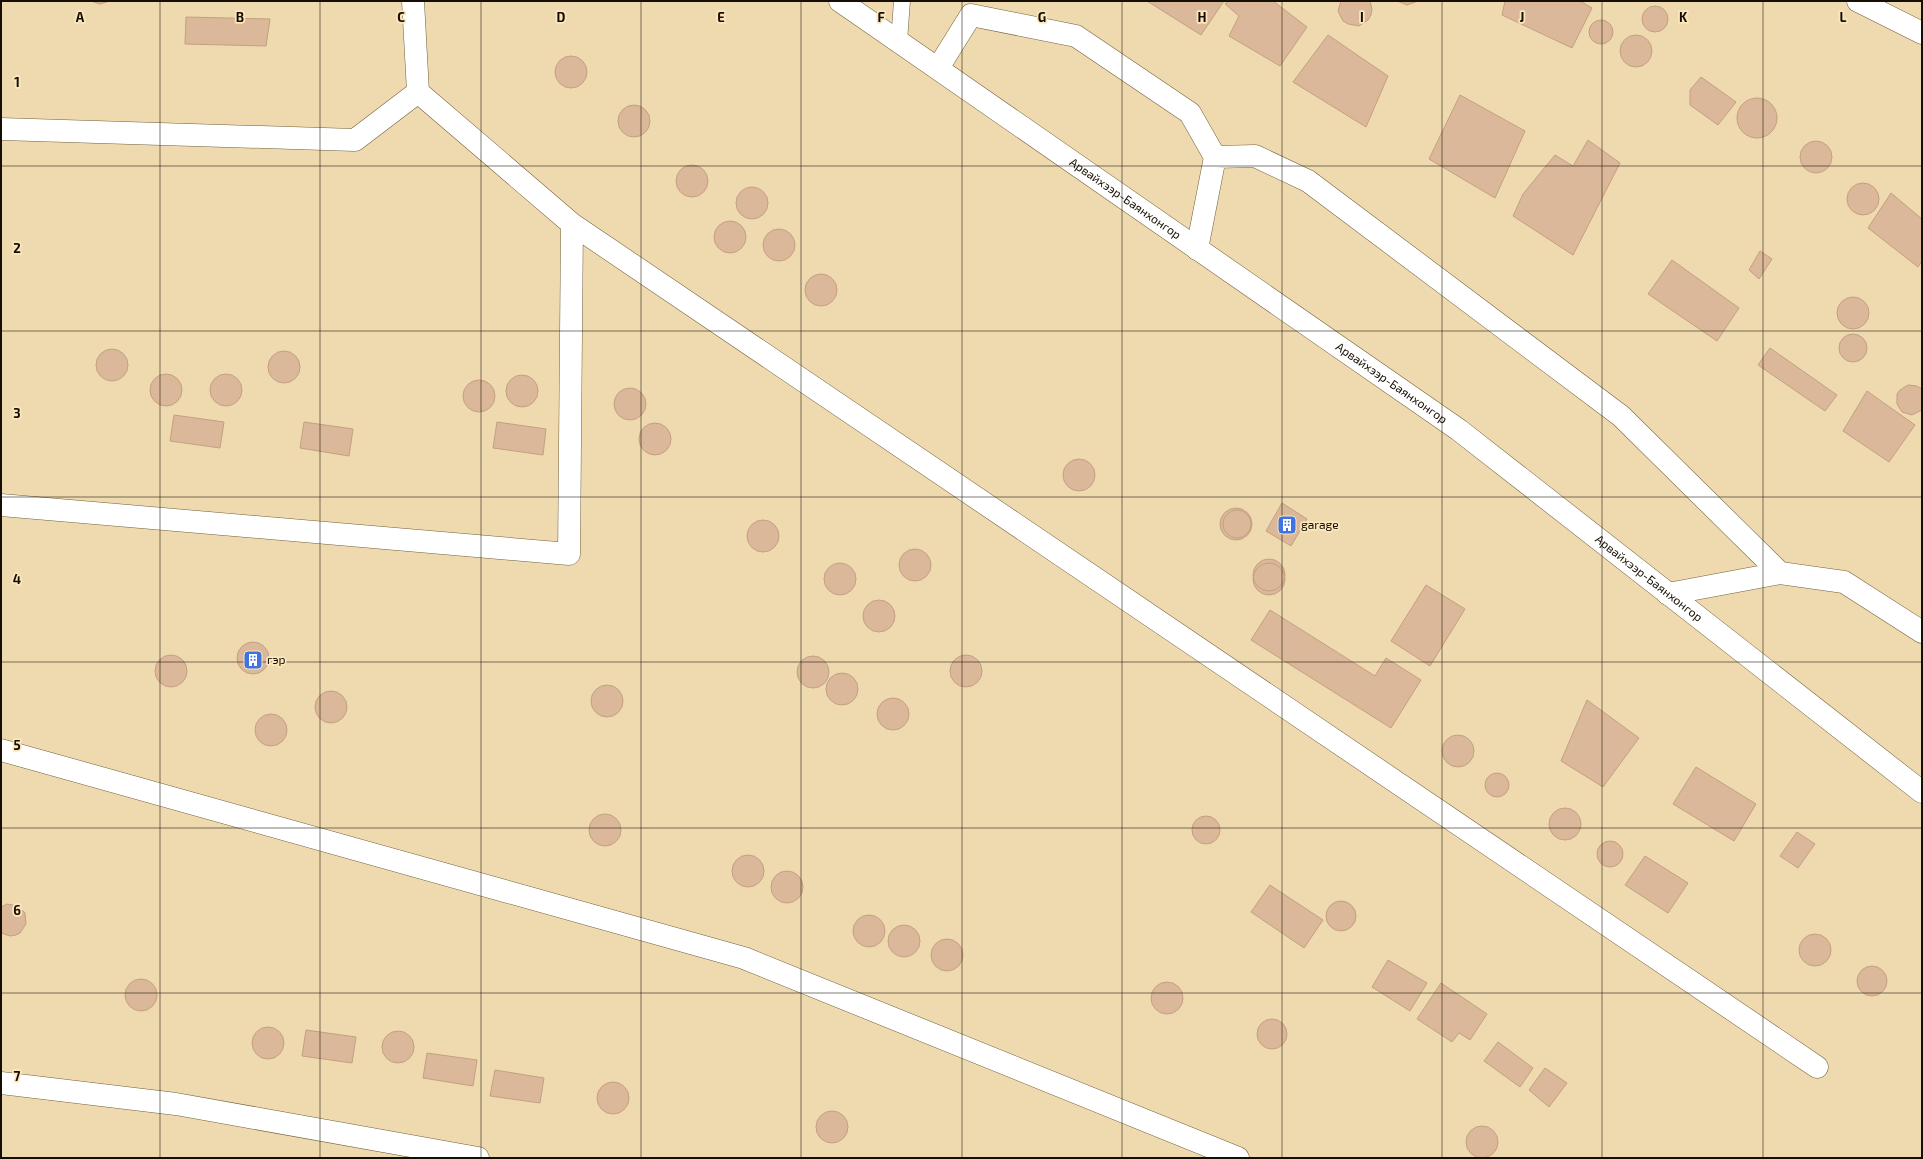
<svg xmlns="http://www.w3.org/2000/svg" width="1923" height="1159" viewBox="0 0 1923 1159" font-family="'Exo 2',sans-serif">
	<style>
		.building { fill: #dbb899; stroke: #c2a081 }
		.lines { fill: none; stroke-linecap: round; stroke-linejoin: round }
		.service-casing { stroke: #73603a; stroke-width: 17 }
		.minor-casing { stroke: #73603a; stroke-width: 23 }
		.trunk-casing { stroke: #73603a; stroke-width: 23 }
		.service { stroke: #fff; stroke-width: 16 }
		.minor { stroke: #fff; stroke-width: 22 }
		.trunk { stroke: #fff; stroke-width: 22 }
		.grid { fill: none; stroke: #150e02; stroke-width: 1; stroke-opacity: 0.55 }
		.labels { text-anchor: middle; stroke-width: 3.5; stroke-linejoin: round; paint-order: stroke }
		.street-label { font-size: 12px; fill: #150e02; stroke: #fce7bd }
		.poi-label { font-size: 12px; fill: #150e02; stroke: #fce7bd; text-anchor: start }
		.grid-label { font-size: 13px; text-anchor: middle; font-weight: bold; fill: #150e02; stroke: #fce7bd; stroke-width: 3.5; stroke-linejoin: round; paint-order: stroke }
	</style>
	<rect width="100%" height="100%" fill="#efdab0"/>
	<!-- building -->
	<path class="building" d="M91,1H110L100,4Z
		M1147,1H1224L1201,35Z
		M1228,1H1273L1307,27L1280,66L1229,36L1239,16L1225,4Z
		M1341,1H1370L1372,9L1371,15L1368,20L1359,26L1348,24L1343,21L1338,11Z
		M1397,1H1418L1407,5Z
		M1505,1H1580L1592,8L1572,48L1502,15Z
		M1642 19a13 13 0 1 1 26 0a13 13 0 1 1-26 0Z
		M186,17L270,19L266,46L185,44Z
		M1589 32a12 12 0 1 1 24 0a12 12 0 1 1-24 0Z
		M1328,35L1388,76L1366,127L1293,82Z
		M1620 51a16 16 0 1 1 32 0a16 16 0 1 1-32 0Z
		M555 72a16 16 0 1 1 32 0a16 16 0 1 1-32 0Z
		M1701,77L1736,102L1718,125L1690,105V90Z
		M1460,95L1525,131L1495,198L1429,159Z
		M1737 118a20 20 0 1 1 40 0a20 20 0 1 1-40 0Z
		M618 121a16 16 0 1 1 32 0a16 16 0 1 1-32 0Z
		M1588,140L1620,163L1573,255L1513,216L1523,194L1555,155L1573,166Z
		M1800 157a16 16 0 1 1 32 0a16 16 0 1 1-32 0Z
		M676 181a16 16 0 1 1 32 0a16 16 0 1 1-32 0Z
		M1847 199a16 16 0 1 1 32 0a16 16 0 1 1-32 0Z
		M736 203a16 16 0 1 1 32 0a16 16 0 1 1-32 0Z
		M1891,193L1922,219V261L1918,267L1868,228Z
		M714 237a16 16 0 1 1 32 0a16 16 0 1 1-32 0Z
		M763 245a16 16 0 1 1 32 0a16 16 0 1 1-32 0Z
		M1760,251L1772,259L1759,279L1749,270Z
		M1672,260L1739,308L1717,341L1648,294Z
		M805 290a16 16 0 1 1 32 0a16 16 0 1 1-32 0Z
		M1837 313a16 16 0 1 1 32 0a16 16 0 1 1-32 0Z
		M1839 348a14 14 0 1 1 28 0a14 14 0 1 1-28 0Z
		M1770,348L1837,395L1825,411L1758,365Z
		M96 365a16 16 0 1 1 32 0a16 16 0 1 1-32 0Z
		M268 367a16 16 0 1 1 32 0a16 16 0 1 1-32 0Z
		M210 390a16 16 0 1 1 32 0a16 16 0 1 1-32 0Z
		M150 390a16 16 0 1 1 32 0a16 16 0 1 1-32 0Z
		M506 391a16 16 0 1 1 32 0a16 16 0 1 1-32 0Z
		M463 396a16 16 0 1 1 32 0a16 16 0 1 1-32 0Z
		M1908,385L1917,386L1922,389V410L1912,415L1902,412L1897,404V394L1900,390Z
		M614 404a16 16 0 1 1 32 0a16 16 0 1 1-32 0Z
		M1867,391L1915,425L1889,462L1843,431Z
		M174,415L224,422L220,448L170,441Z
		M304,422L353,429L349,456L300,448Z
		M497,422L546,429L543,455L493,448Z
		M639 439a16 16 0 1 1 32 0a16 16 0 1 1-32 0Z
		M1063 475a16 16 0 1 1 32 0a16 16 0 1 1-32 0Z
		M1282,503L1307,519L1291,546L1266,531Z
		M1220 524a16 16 0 1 1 32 0a16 16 0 1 1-32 0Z
		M1223 524a14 14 0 1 1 28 0a14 14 0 1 1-28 0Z
		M747 536a16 16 0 1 1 32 0a16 16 0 1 1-32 0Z
		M899 565a16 16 0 1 1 32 0a16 16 0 1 1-32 0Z
		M1253 575a16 16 0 1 1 32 0a16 16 0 1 1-32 0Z
		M824 579a16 16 0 1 1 32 0a16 16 0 1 1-32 0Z
		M1253 579a16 16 0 1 1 32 0a16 16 0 1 1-32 0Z
		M1426,585L1465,609L1430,666L1391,641Z
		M863 616a16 16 0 1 1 32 0a16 16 0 1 1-32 0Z
		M1270,610L1375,676L1386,658L1421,680L1391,728L1251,640Z
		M237 658a16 16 0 1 1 32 0a16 16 0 1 1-32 0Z
		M155 671a16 16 0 1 1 32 0a16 16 0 1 1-32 0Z
		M950 671a16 16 0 1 1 32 0a16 16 0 1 1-32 0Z
		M797 672a16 16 0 1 1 32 0a16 16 0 1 1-32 0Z
		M826 689a16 16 0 1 1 32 0a16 16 0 1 1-32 0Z
		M591 701a16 16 0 1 1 32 0a16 16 0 1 1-32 0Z
		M315 707a16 16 0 1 1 32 0a16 16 0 1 1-32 0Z
		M877 714a16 16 0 1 1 32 0a16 16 0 1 1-32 0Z
		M1587,700L1639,738L1603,787L1561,761Z
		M255 730a16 16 0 1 1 32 0a16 16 0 1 1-32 0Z
		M1442 751a16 16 0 1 1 32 0a16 16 0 1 1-32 0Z
		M1696,767L1756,804L1734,841L1673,804Z
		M1485 785a12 12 0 1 1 24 0a12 12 0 1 1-24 0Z
		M1549 824a16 16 0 1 1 32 0a16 16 0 1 1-32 0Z
		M589 830a16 16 0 1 1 32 0a16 16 0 1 1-32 0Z
		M1192 830a14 14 0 1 1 28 0a14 14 0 1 1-28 0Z
		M1797,832L1815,844L1798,868L1780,856Z
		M1597 854a13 13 0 1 1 26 0a13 13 0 1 1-26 0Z
		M732 871a16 16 0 1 1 32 0a16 16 0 1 1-32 0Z
		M1645,856L1688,883L1668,913L1625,885Z
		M771 887a16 16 0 1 1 32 0a16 16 0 1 1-32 0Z
		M1270,885L1323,920L1304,948L1251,912Z
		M1326 916a15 15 0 1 1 30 0a15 15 0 1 1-30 0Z
		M7,904L18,906L25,913L26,924L20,933L16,935L10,936L1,933V907Z
		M853 931a16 16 0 1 1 32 0a16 16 0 1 1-32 0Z
		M888 941a16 16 0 1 1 32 0a16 16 0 1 1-32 0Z
		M1799 950a16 16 0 1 1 32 0a16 16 0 1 1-32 0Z
		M931 955a16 16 0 1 1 32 0a16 16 0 1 1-32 0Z
		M1388,960L1427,983L1410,1011L1372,987Z
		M1857 981a15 15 0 1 1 30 0a15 15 0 1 1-30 0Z
		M125 995a16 16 0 1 1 32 0a16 16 0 1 1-32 0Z
		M1151 998a16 16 0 1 1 32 0a16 16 0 1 1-32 0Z
		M1441,983L1487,1014L1470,1040L1459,1033L1452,1042L1417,1019Z
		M1257 1034a15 15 0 1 1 30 0a15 15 0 1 1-30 0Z
		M252 1043a16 16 0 1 1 32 0a16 16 0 1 1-32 0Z
		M306,1030L356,1037L352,1063L302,1056Z
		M382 1047a16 16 0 1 1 32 0a16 16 0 1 1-32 0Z
		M1498,1042L1533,1068L1520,1087L1484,1061Z
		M427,1053L477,1060L473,1086L423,1078Z
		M1545,1068L1567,1083L1549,1107L1529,1090Z
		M495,1070L544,1078L540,1103L490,1096Z
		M597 1098a16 16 0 1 1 32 0a16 16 0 1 1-32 0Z
		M816 1127a16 16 0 1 1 32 0a16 16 0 1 1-32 0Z
		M1466 1142a16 16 0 1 1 32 0a16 16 0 1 1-32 0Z"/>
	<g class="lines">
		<defs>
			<path id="service" d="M899,41L902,1"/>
			<path id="minor" d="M413,1L418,92L572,224L1817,1067
				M1858,1L1922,33
				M938,68L971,15L1076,36L1190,113L1215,157L1197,249
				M1,129L355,140L418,92
				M1215,157L1255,156L1308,181L1621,416L1780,573
				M1,505L569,554L572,224
				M1668,594L1780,573L1844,582L1922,632
				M1,750L744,958L1238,1158
				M1,1083L176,1104L478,1158"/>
			<g id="trunk">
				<path id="s1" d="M840,1L1459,430L1922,792"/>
			</g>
		</defs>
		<!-- service casing -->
		<use href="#service" class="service-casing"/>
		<!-- minor casing -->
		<use href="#minor" class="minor-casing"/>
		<!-- trunk casing -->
		<use href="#trunk" class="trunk-casing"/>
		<!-- service -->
		<use href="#service" class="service"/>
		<!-- minor -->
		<use href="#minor" class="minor"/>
		<!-- trunk -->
		<use href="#trunk" class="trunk"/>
	</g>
	<!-- grid -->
	<path class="grid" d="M160,1V1158M320,1V1158M481,1V1158M641,1V1158M801,1V1158M962,1V1158M1122,1V1158M1282,1V1158M1442,1V1158M1602,1V1158M1763,1V1158M1,166H1922M1,331H1922M1,497H1922M1,662H1922M1,828H1922M1,993H1922"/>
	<!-- icons -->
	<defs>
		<symbol id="building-square" viewBox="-11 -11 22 22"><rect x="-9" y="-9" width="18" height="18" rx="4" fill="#4172e2" stroke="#fce7bd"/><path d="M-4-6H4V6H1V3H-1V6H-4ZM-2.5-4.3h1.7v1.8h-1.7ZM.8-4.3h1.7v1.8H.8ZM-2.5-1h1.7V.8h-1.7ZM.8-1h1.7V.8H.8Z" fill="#fff"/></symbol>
	</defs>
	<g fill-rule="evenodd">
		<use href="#building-square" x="1276" y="514" width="22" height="22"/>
		<use href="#building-square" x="242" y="649" width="22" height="22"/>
	</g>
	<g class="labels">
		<!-- street labels -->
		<g class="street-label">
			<text dy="4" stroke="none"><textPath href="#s1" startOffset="347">Арвайхээр-Баянхонгор</textPath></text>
			<text dy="4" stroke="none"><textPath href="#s1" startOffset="671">Арвайхээр-Баянхонгор</textPath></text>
			<text dy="4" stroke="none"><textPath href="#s1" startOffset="994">Арвайхээр-Баянхонгор</textPath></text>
		</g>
		<!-- poi labels -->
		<g class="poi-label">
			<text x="1301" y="529">garage</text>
			<text x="267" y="664">гэр</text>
		</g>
	</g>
	<g class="grid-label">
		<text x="80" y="22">A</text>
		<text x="240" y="22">B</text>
		<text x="401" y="22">C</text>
		<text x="561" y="22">D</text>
		<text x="721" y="22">E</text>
		<text x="881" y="22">F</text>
		<text x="1042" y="22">G</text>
		<text x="1202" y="22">H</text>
		<text x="1362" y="22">I</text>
		<text x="1522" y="22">J</text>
		<text x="1683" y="22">K</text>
		<text x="1843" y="22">L</text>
		<text x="17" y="87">1</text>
		<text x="17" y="253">2</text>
		<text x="17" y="418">3</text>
		<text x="17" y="584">4</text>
		<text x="17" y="750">5</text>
		<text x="17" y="915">6</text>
		<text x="17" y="1081">7</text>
	</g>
	<!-- border -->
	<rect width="1923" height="1159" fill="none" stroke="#150e02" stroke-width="4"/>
</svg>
